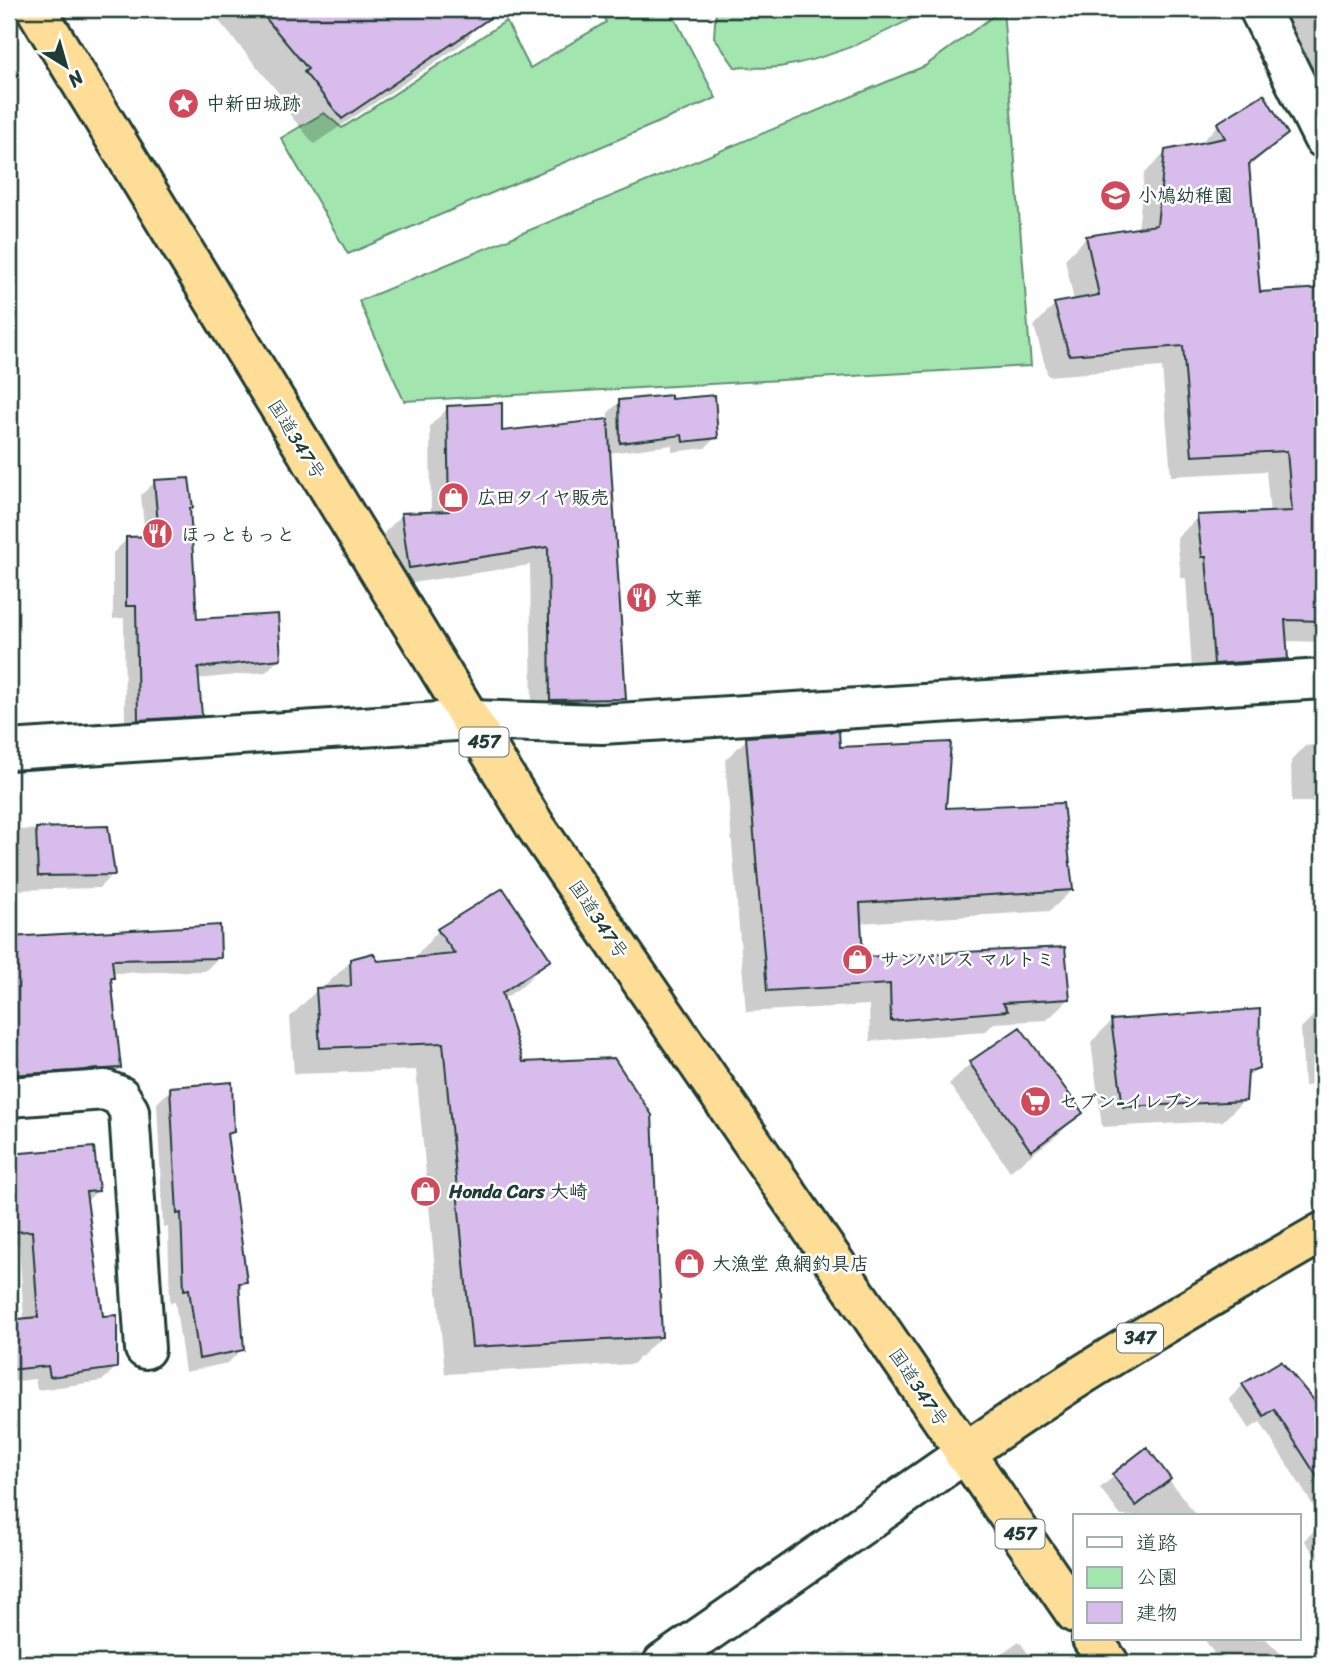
<svg xmlns="http://www.w3.org/2000/svg" width="1332" height="1672" viewBox="0 0 1332 1672" font-family="Sriracha,'Klee One',sans-serif">
	<style>
		.green { fill: #a3e5af; stroke: #619172; stroke-width: 2 }
		.shadow { fill: #0003 }
		.building { fill: #d8bdec; stroke: #1f3d34; stroke-width: 2 }
		.lines { fill: none; stroke-linecap: round; stroke-linejoin: round }
		.street-casing { stroke: #1f3d34; stroke-width: 44 }
		.secondary-casing { stroke: #1f3d34; stroke-width: 44 }
		.highway-casing { stroke: #1f3d34; stroke-width: 44 }
		.street { stroke: #fff; stroke-width: 38 }
		.secondary { stroke: #fff; stroke-width: 38 }
		.highway { stroke: #fedd96; stroke-width: 38 }
		.labels { text-anchor: middle; stroke-width: 5; stroke-linejoin: round; paint-order: stroke }
		.shield { fill: #fff; stroke: #627771; stroke-width: 2 }
		.shield-label { font-size: 18px; font-weight: bold; fill: #1f3d34 }
		.poi-label { font-size: 19px; font-weight: bold; fill: #1f3d34; stroke: #fff; text-anchor: start }
		.street-label { font-size: 19px; fill: #1f3d34; stroke: #fff }
	</style>
	<rect width="100%" height="100%" fill="#fff"/>
	<filter id="ink" filterUnits="userSpaceOnUse"><feTurbulence type="fractalNoise" baseFrequency=".0143" numOctaves="2"/><feDisplacementMap in="SourceGraphic" scale="14" xChannelSelector="R" yChannelSelector="G"/><feConvolveMatrix kernelMatrix="1 2 1 2 8 2 1 2 1" color-interpolation-filters="sRGB"/></filter>
	<g filter="url(#ink)">
		<!-- green -->
		<path class="green" d="M600,9H670L716,98L348,254L281,138L324,113L342,128L506,21L530,68L606,22Z
			M716,9H929C883,35 831,59 779,67C765,69 749,67 735,67L714,37Z
			M1003,9L1031,366L404,401L359,301L925,66Z"/>
		<!-- shadow -->
		<path class="shadow" d="M209,9H493L462,44L314,144L278,100L282,97Z
			M668,9H687L672,15Z
			M1274,9H1323V63L1312,70Z
			M1218,125L1286,134L1248,168L1258,294L1323,290V642L1285,641L1286,659L1265,680L1193,685L1186,578H1181L1177,538L1198,517L1270,514L1266,471L1171,476L1162,367L1048,376L1034,326L1055,304L1074,301L1065,259L1086,238L1138,230L1144,174L1166,152L1198,145Z
			M669,401L716,437L705,448L672,452V445L609,453L624,698L606,716L532,717L530,565L391,586L384,533L402,515L431,513L430,426L448,408L500,433L608,421V413L619,402Z
			M155,482L191,507L188,510L195,621L279,659L266,672L197,679L200,715L186,728L125,732L124,618L113,619V553L127,539L145,538L141,495Z
			M747,739L839,749L944,810L1072,890L1050,911L859,923L861,959L1069,999L1047,1020L994,1023L985,1032L870,1041L869,1005L746,1012L725,760Z
			M1323,744V802H1292L1291,761L1305,746Z
			M106,828L113,874L99,888L9,890V830Z
			M219,927V957L205,971L112,973L109,980L120,1067L106,1081L9,1088V939Z
			M438,931L549,959L522,986L502,1000L522,1064L661,1337L633,1364L445,1374L416,1070L294,1074L290,1017L317,990L323,988L351,961L377,963L413,960Z
			M1319,1010H1323V1084L1304,1086L1301,1028Z
			M1112,1021L1257,1067L1246,1079L1244,1100L1223,1121L1102,1127L1091,1042Z
			M1019,1029L1080,1113L1059,1134L1010,1171L949,1084L970,1064Z
			M171,1089L233,1132L226,1138L245,1282L238,1289L242,1349L228,1363L185,1372L175,1302L170,1303L168,1227H163L157,1103Z
			M16,1151V1155L97,1191L86,1202L102,1317L116,1367L102,1381L37,1390L35,1379L9,1382V1322L24,1320L19,1244L9,1245V1152Z
			M1323,1276V1320H1322L1317,1282Z
			M1281,1363L1323,1412V1521L1260,1422L1249,1429L1229,1399L1243,1385Z
			M1146,1450L1197,1516H1121L1100,1488Z
			M1323,1523V1565L1304,1540Z
			M1204,1639H1266L1290,1663H1221Z
			M1019,1641L1035,1663H988Z"/>
		<!-- building -->
		<path class="building" d="M258,9H503L342,119L304,72L308,69Z
			M1264,94L1288,134L1249,164L1260,292L1323,288V621L1285,620L1288,659L1214,664L1206,557H1202L1197,515L1292,511L1287,451L1192,456L1183,346L1069,355L1054,303L1099,295L1086,236L1157,225L1165,150L1225,138L1217,123Z
			M671,395V399L715,395L718,438L683,442L682,435L620,443L619,400Z
			M502,403V431L608,419L626,699L550,700L548,547L409,568L401,513L449,511L447,406Z
			M189,478L193,508H190L197,619L278,614L281,659L198,668L202,716L138,720L136,606H126V537L159,536L154,480Z
			M839,731L840,747L951,742L946,808L1063,803L1073,890L860,903L863,957L1065,947L1070,999L1003,1003L1008,1011L891,1021L890,984L767,991L746,737Z
			M108,826L115,875L38,876L36,828Z
			M503,888L551,960L502,993L523,1062L614,1058L652,1115L662,1337L472,1347L443,1043L320,1048L316,988L351,986L350,959L373,953L378,961L455,954L437,929Z
			M220,925L221,958L112,960L114,978H111L121,1068L9,1075V937Z
			M1260,1009L1259,1068L1248,1072L1246,1101L1123,1107L1111,1020Z
			M1020,1027L1083,1113L1031,1151L969,1062Z
			M232,1082L234,1132L227,1134L247,1282L239,1283L244,1350L199,1359L189,1289L184,1290L181,1213L177,1214L170,1087Z
			M94,1147L99,1191L86,1192L103,1316L117,1315V1368L50,1377L48,1366L9,1370V1320L38,1317L32,1231L9,1232V1154Z
			M1281,1361L1323,1411V1486L1274,1409L1264,1416L1242,1384Z
			M1147,1447L1171,1479L1136,1506L1112,1474Z"/>
		<g class="lines">
			<defs>
				<path id="street" d="M1259,9L1323,138
					M9,750L470,720L602,724L1323,679
					M9,1097L105,1090L120,1096L129,1111L145,1349"/>
				<path id="secondary" d="M663,1663L964,1454"/>
				<path id="highway" d="M36,9L536,827L1075,1613
					M964,1454C1079,1372 1201,1302 1323,1232
					M1092,1639L1109,1663"/>
			</defs>
			<!-- street casing -->
			<use href="#street" class="street-casing"/>
			<!-- secondary casing -->
			<use href="#secondary" class="secondary-casing"/>
			<!-- highway casing -->
			<use href="#highway" class="highway-casing"/>
			<!-- street -->
			<use href="#street" class="street"/>
			<!-- secondary -->
			<use href="#secondary" class="secondary"/>
			<!-- highway -->
			<use href="#highway" class="highway"/>
		</g>
	</g>
	<!-- icons -->
	<defs>
		<symbol id="sight-disc" viewBox="-11 -11 22 22"><circle r="9.5" fill="#d1495b" stroke="#fff"/><path d="M0-6L1.8-2.2L6-1.7L2.9 1.2L3.7 5.4L0 3.3L-3.7 5.4L-2.9 1.2L-6-1.7L-1.8-2.2Z" fill="#fff"/></symbol>
		<symbol id="school-disc" viewBox="-11 -11 22 22"><circle r="9.5" fill="#d1495b" stroke="#fff"/><path d="M0-5L7-2L0 1L-7-2ZM-4 1L0 2.5L4 1V4Q0 6-4 4Z" fill="#fff"/></symbol>
		<symbol id="shop-disc" viewBox="-11 -11 22 22"><circle r="9.5" fill="#d1495b" stroke="#fff"/><path d="M-5-2.5h2.3a2.7 3.5 0 0 1 5.4 0H5L5.5 6h-11ZM-1.5-2.5h3a1.5 2.3 0 0 0-3 0Z" fill="#fff"/></symbol>
		<symbol id="restaurant-disc" viewBox="-11 -11 22 22"><circle r="9.5" fill="#d1495b" stroke="#fff"/><path d="M-5-6h1v4h1v-4h1v4h1v-4h1v5L-1.5 .5V6h-2V.5L-5-1ZM5-6V6H3V1.5H1.5Q1.5-4 5-6Z" fill="#fff"/></symbol>
		<symbol id="supermarket-disc" viewBox="-11 -11 22 22"><circle r="9.5" fill="#d1495b" stroke="#fff"/><path d="M-6-5.5h2.5l.6 2H6L4.5 2H-2.5L-4.4-4H-6ZM-1.5 3.2a1.3 1.3 0 1 0 .1 0ZM3 3.2a1.3 1.3 0 1 0 .1 0Z" fill="#fff"/></symbol>
	</defs>
	<g fill-rule="evenodd">
		<use href="#sight-disc" x="166" y="86" width="35" height="35"/>
		<use href="#school-disc" x="1098" y="178" width="35" height="35"/>
		<use href="#shop-disc" x="436" y="480" width="35" height="35"/>
		<use href="#restaurant-disc" x="140" y="516" width="35" height="35"/>
		<use href="#restaurant-disc" x="624" y="580" width="35" height="35"/>
		<use href="#shop-disc" x="840" y="942" width="35" height="35"/>
		<use href="#supermarket-disc" x="1018" y="1084" width="35" height="35"/>
		<use href="#shop-disc" x="408" y="1174" width="35" height="35"/>
		<use href="#shop-disc" x="672" y="1246" width="35" height="35"/>
	</g>
	<g class="labels">
		<!-- shield labels -->
		<g class="shield">
			<rect x="459.5" y="727.5" width="49" height="29" rx="5"/>
			<rect x="1117" y="1323.5" width="46" height="29" rx="5"/>
			<rect x="995.5" y="1519.5" width="49" height="29" rx="5"/>
		</g>
		<g class="shield-label">
			<text x="484" y="748">457</text>
			<text x="1140" y="1344">347</text>
			<text x="1020" y="1540">457</text>
		</g>
		<!-- poi labels -->
		<g class="poi-label">
			<text x="206" y="110">中新田城跡</text>
			<text x="1138" y="202">小鳩幼稚園</text>
			<text x="477" y="504">広田タイヤ販売</text>
			<text x="181" y="541">ほっともっと</text>
			<text x="665" y="605">文華</text>
			<text x="880" y="966">サンパレス マルトミ</text>
			<text x="1059" y="1108">セブン-イレブン</text>
			<text x="449" y="1198">Honda Cars 大崎</text>
			<text x="712" y="1270">大漁堂 魚網釣具店</text>
		</g>
		<!-- street labels -->
		<g class="street-label">
			<text transform="translate(297 439) rotate(58)" y="7">国道347号</text>
			<text transform="translate(599 919) rotate(56)" y="7">国道347号</text>
			<text transform="translate(919 1387) rotate(56)" y="7">国道347号</text>
		</g>
	</g>
	<!-- margin -->
	<rect width="1332" height="1672" fill="none" stroke="#fff" stroke-width="35"/>
	<rect x="18" y="18" width="1297" height="1637" fill="none" stroke="#1f3d34" stroke-width="2.5" filter="url(#ink)"/>
	<!-- legend -->
	<rect x="1073" y="1514" width="228" height="126" fill="#ffffff" stroke="#a5b1ae" stroke-width="2"/>
	<rect x="1087" y="1537" width="35" height="10" fill="#ffffff" stroke="#a5b1ae" stroke-width="2"/>
	<text x="1136" y="1550" font-size="21" fill="#1f3d34">道路</text>
	<rect x="1087" y="1567" width="35" height="21" fill="#a3e5af" stroke="#a5b1ae" stroke-width="2"/>
	<text x="1136" y="1584" font-size="21" fill="#1f3d34">公園</text>
	<rect x="1087" y="1602" width="35" height="21" fill="#d8bdec" stroke="#a5b1ae" stroke-width="2"/>
	<text x="1136" y="1620" font-size="21" fill="#1f3d34">建物</text>
	<!-- north arrow -->
	<g transform="translate(66 66) rotate(143)" stroke="#ffffff" stroke-width="5" paint-order="stroke">
	<path d="M0-5L12 26L0 18L-12 26Z" fill="#1f3d34"/>
	<text y="-10" font-size="19" font-weight="bold" text-anchor="middle" fill="#1f3d34">N</text>
	</g>
</svg>
